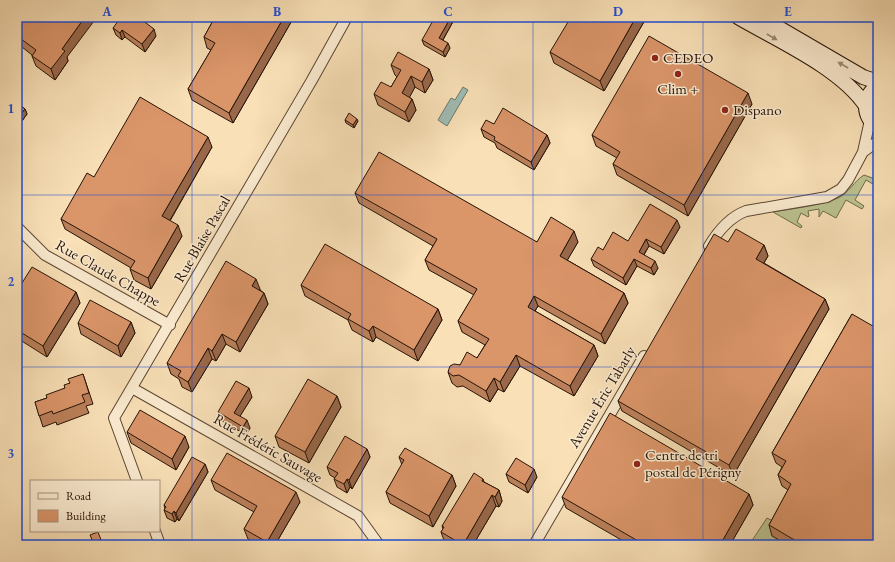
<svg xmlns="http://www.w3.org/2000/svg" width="895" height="562" viewBox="0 0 895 562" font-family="'EB Garamond',serif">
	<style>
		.green { fill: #bbc390; stroke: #706b4c }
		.water { fill: #9ebcb3; stroke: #6e786e }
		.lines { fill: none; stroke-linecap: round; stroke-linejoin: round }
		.street-casing { stroke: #5b4633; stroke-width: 12 }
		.secondary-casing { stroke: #261307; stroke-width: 16 }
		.street { stroke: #fbebd0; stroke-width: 10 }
		.secondary { stroke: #fbebd0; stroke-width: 14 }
		.wall { fill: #bb805a; stroke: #261307 }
		.shaded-wall { fill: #99684a; stroke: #261307 }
		.building { fill: #da9569; stroke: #261307 }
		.oneway { fill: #9b8a76 }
		.grid { fill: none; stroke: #1d4ed8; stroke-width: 1; stroke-opacity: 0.55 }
		.poi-dot { fill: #8f2418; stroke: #fbebd0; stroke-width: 1.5 }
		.labels { text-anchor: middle; stroke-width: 3; stroke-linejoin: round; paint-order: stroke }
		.poi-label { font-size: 15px; fill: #261307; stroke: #fbebd0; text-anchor: start }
		.street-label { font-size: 15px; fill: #261307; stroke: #fbebd0 }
		.neatline { fill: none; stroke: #1d4ed8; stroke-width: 1.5 }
		.grid-label { font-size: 13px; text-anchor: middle; font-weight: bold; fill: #1d4ed8 }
	</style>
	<rect width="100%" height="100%" fill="#f9e0b7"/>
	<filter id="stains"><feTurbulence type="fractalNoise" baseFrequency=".005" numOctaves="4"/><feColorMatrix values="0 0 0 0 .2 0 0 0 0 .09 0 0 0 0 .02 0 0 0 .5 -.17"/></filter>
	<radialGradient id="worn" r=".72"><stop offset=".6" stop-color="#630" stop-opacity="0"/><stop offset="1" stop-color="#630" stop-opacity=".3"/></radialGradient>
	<!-- green -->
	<path class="green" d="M864,175L878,180V187L866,180L855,200L864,206L862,209L846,200L836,218L823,211L819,217V209L808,211L809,216L808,217L801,213L797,222L802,226L801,228L773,212C790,209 824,205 838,198C849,193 854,181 864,175Z
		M767,518L779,524L781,541L778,545H749Z"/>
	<!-- water -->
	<path class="water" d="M463,87L468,90L447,126L438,120L451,98L455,100Z"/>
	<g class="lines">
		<defs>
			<path id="street" d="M863,152L878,141
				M17,227L45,255L170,325
				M709,246C718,231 730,217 746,211L827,197L841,189L848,180L863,152L870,120
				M132,388L358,516L379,545
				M137,481L114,418L312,80L347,17
				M155,531L160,545
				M534,545L644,356"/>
			<path id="secondary" d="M738,17C777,40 841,68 866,106
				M760,17L863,77L878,82
				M878,86C862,95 862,118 878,127"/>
		</defs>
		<!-- street casing -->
		<use href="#street" class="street-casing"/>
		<!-- secondary casing -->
		<use href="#secondary" class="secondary-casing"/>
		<!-- street -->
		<use href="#street" class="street"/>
		<!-- secondary -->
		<use href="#secondary" class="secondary"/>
	</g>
	<!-- wall -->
	<path class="wall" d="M17,17L67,57L68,61L55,80L36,66L32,56V55L17,43Z
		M215,17H294L233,123L192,100L188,89L211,50L207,48L204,37Z
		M455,18L443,40L450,48L445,57L424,45L422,40Z
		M645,20L604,91L554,63L550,52Z
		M113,28L156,36L145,52L125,37L122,40L116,35Z
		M391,65L429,69L433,80L425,93L415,87L409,97L412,99L416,110L409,122L378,105L374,94L391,87L397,77L395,75Z
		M17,103L25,109L27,114L22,121L17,117Z
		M752,104L688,216L617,175L613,164L617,158L596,146L592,135Z
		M345,120L358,121L354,128L346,123Z
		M494,124L547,135L550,143L534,170L497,148L495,143L484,137L481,129Z
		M212,147L170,221L182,236L151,289L134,280L130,269L131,268L65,229L61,219L94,177Z
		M355,193L537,242H578L567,260L624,293L628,303L605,344L538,306L535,311L594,345L598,356L574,396L520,366L504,392L498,389L490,402L463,386L457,387L452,383L448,372L460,365L477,358L485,345L462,332L458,321L474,295L429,270L425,260L433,246L359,203Z
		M680,227L664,254L649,246L644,255L658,268L654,275L637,266L626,285L594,266L591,259L603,250L628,241Z
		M728,242L764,245L768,256L764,263L825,299L829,309L733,476L622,411L618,401Z
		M301,285L438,309L442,320L418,361L376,337L373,342L352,330L348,320L305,296Z
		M260,289V290L264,293L268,304L240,352L226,344L216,361L212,359L192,392L182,387L179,379L171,374L167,363Z
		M17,291L76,292L80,303L47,357L17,338Z
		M878,301V319L874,308Z
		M852,314L878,545H788L772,536L769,525L788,490L782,486L778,475L782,467L776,463L772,453Z
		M131,322L135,333L121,357L81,334L78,323Z
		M83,374L93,404L86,406L89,413L57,425L56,422L43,427L35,402L47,398L65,388L70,383Z
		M337,396L341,407L309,463L279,447L275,436Z
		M252,397L240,416L250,428L246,435L221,420L218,412Z
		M127,432L189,447L176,470L131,443Z
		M367,449L370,457L352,489L350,487L347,493L337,487L334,479L335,478L330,475L327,467Z
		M399,457L452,475L456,486L433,527L390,503L386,492L402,465Z
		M205,464L208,472L179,521L177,519L175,522L167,518L164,510L165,509L164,505Z
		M506,474L537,477L528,493L509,482Z
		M483,479L484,482L499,490L502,501L499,507L496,506L473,545H449L445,543L441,532L443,529L442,526Z
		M211,480L300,502L275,545H259L248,539L244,529L254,512L215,490Z
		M749,494L753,505L730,545H630L566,508L562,497Z"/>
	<!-- shaded-wall -->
	<path class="shaded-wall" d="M85,17H97L67,57L68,61L55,80L51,69L62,49Z
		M284,17H294L233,123L229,113Z
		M451,17H455V18L441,43L439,38Z
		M636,17H643L645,20L604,91L600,81Z
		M154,29L156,36L145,52L142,44Z
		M122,30L125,37L122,40L120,33Z
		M448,43L450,48L445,57L443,52Z
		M429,69L433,80L425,93L422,82Z
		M411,76L415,87L406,104L402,93Z
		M748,93L752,104L688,216L684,205Z
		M412,99L416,110L409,122L405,112Z
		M25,109L27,114L22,121L20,115Z
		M357,119L358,121L354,128L353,125Z
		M547,135L550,143L534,170L531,162Z
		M208,137L212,147L166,227L162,216Z
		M677,220L680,227L664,254L661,247Z
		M178,225L182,236L151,289L148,278Z
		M574,231L578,242L564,266L560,256Z
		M646,239L649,246L641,259L639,252Z
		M764,245L768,256L760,269L756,259Z
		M634,259L637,266L626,285L623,278Z
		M655,261L658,268L654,275L651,268Z
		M256,279L260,289L256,297L252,286Z
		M76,292L80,303L47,357L43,346Z
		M264,293L268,304L240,352L236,342Z
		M624,293L628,303L605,344L601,334Z
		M534,296L538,306L531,317L528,307Z
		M825,299L829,309L733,476L729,465Z
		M438,309L442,320L418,361L414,350Z
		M131,322L135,333L121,357L118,346Z
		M373,326L376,337L373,342L369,331Z
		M222,334L226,344L216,361L212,351Z
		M594,345L598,356L574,396L570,386Z
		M208,348L212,359L192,392L188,382Z
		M516,355L520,366L504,392L500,382Z
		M494,378L498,389L490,402L486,391Z
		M249,388L252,397L237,421L234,413Z
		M337,396L341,407L309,463L305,452Z
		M247,420L250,428L246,435L243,427Z
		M185,436L189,447L176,470L172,459Z
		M367,449L370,457L352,489L349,480Z
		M205,464L208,472L179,521L176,513Z
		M534,469L537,477L528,493L525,485Z
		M452,475L456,486L433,527L429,516Z
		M347,479L350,487L347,493L344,484Z
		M499,490L502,501L499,507L495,497Z
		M296,492L300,502L275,545H268L267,542Z
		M749,494L753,505L730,545H720Z
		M492,495L496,506L473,545H463Z
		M174,511L177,519L175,522L172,514Z"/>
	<!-- building -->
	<path class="building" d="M17,17H85L62,49L65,51L51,69L32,56L36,50L17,36Z
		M121,17H138L154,29L142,44L122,30L120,33L113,28Z
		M215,17H284L229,113L188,89L215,43L204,37Z
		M435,17H451L439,38L448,43L443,52L422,40Z
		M571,17H636L600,81L550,52Z
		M649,36L748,93L684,205L613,164L620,152L592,135Z
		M398,52L429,69L422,82L411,76L402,93L412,99L405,112L374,94L381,82L391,87L401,70L391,65Z
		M140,97L208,137L162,216L178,225L148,278L130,269L135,261L61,219L87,173L94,177Z
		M17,103L25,109L20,115L17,113Z
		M503,108L547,135L531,162L494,140L495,137L481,129L486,120L494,124Z
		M349,113L357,119L353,125L345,120Z
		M379,152L537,242L551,217L574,231L560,256L624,293L601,334L534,296L528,307L594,345L570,386L516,355L500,382L494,378L486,391L459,375L453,376L448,372L450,366L454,364L460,365L467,352L477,358L489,339L458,321L477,289L425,260L437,239L355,193Z
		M650,204L677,220L661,247L646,239L639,252L655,261L651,268L634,259L623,278L591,259L598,247L603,250L613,232L628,241Z
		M736,229L764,245L756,259L825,299L729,465L618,401L714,234L728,242Z
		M325,244L438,309L414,350L373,326L369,331L348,319L351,314L301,285Z
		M226,261L256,279L252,286L264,293L236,342L222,334L212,351L208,348L188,382L178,376L181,371L167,363Z
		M32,267L76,292L43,346L17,330V291Z
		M90,300L131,322L118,346L78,323Z
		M878,301V311L874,308Z
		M852,314L878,329V545H803L769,525L791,484L778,475L786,461L772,453Z
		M83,374L89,393L82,395L85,402L53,414L52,411L39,416L35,402L47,398L46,395L65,388L64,385L70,383L68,379Z
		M308,379L337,396L305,452L275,436Z
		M236,381L249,388L234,413L247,420L243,427L218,412Z
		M140,410L185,436L172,459L127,432Z
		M610,413L749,494L720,545H645L562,497Z
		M345,436L367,449L349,480L347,479L344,484L334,479L338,473L327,467Z
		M405,448L452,475L429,516L386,492L404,460L399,457Z
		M227,453L296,492L267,542L244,529L257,506L211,480Z
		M192,457L205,464L176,513L174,511L172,514L164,510L166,507L164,505Z
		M516,458L534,469L525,485L506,474Z
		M474,473L483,479L482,481L499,490L495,497L492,495L463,545L441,532L444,527L442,526Z
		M98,532L103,545H86L93,542L90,535Z"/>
	<!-- one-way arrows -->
	<defs><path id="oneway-solid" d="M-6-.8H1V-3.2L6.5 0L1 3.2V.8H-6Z"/></defs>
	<g class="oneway">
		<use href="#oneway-solid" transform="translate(772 37) rotate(30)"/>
		<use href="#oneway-solid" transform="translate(843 65) rotate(-150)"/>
	</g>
	<!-- grid -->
	<path class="grid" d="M192,17V545M362,17V545M533,17V545M703,17V545M17,195H878M17,367H878"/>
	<!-- markers -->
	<g class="poi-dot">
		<circle cx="655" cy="58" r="4"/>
		<circle cx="678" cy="74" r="4"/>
		<circle cx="725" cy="110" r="4"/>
		<circle cx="637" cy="464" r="4"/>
	</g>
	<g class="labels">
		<!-- poi labels -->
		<g class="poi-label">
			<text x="663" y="63">CEDEO</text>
			<text x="678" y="94" text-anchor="middle">Clim +</text>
			<text x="733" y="115">Dispano</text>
			<text x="645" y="460">Centre de tri<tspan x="645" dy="17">postal de Périgny</tspan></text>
		</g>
		<!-- street labels -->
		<g class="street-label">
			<text transform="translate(202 239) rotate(-60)" y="5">Rue Blaise Pascal</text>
			<text transform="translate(108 273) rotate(30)" y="5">Rue Claude Chappe</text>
			<text transform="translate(602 397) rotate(-59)" y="5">Avenue Éric Tabarly</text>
			<text transform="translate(268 448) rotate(30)" y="5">Rue Frédéric Sauvage</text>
		</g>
	</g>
	<!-- margin -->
	<rect width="895" height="562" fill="none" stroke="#f9e0b7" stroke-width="44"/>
	<!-- legend -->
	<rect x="30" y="480" width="130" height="52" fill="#fbebd0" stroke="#a69580"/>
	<rect x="38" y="493" width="20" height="6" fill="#fbebd0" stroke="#a69580"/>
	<text x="66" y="500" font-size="12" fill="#261307">Road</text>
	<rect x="38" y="510" width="20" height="12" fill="#da9569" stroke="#a69580"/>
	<text x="66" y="520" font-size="12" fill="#261307">Building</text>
	<rect x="22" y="22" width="851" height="518" class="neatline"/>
	<g class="grid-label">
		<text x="107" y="16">A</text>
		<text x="277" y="16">B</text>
		<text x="448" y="16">C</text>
		<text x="618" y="16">D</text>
		<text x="788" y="16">E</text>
		<text x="11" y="113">1</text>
		<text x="11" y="286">2</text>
		<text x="11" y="458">3</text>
	</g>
	<rect width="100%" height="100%" filter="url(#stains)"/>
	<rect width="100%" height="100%" fill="url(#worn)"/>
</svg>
